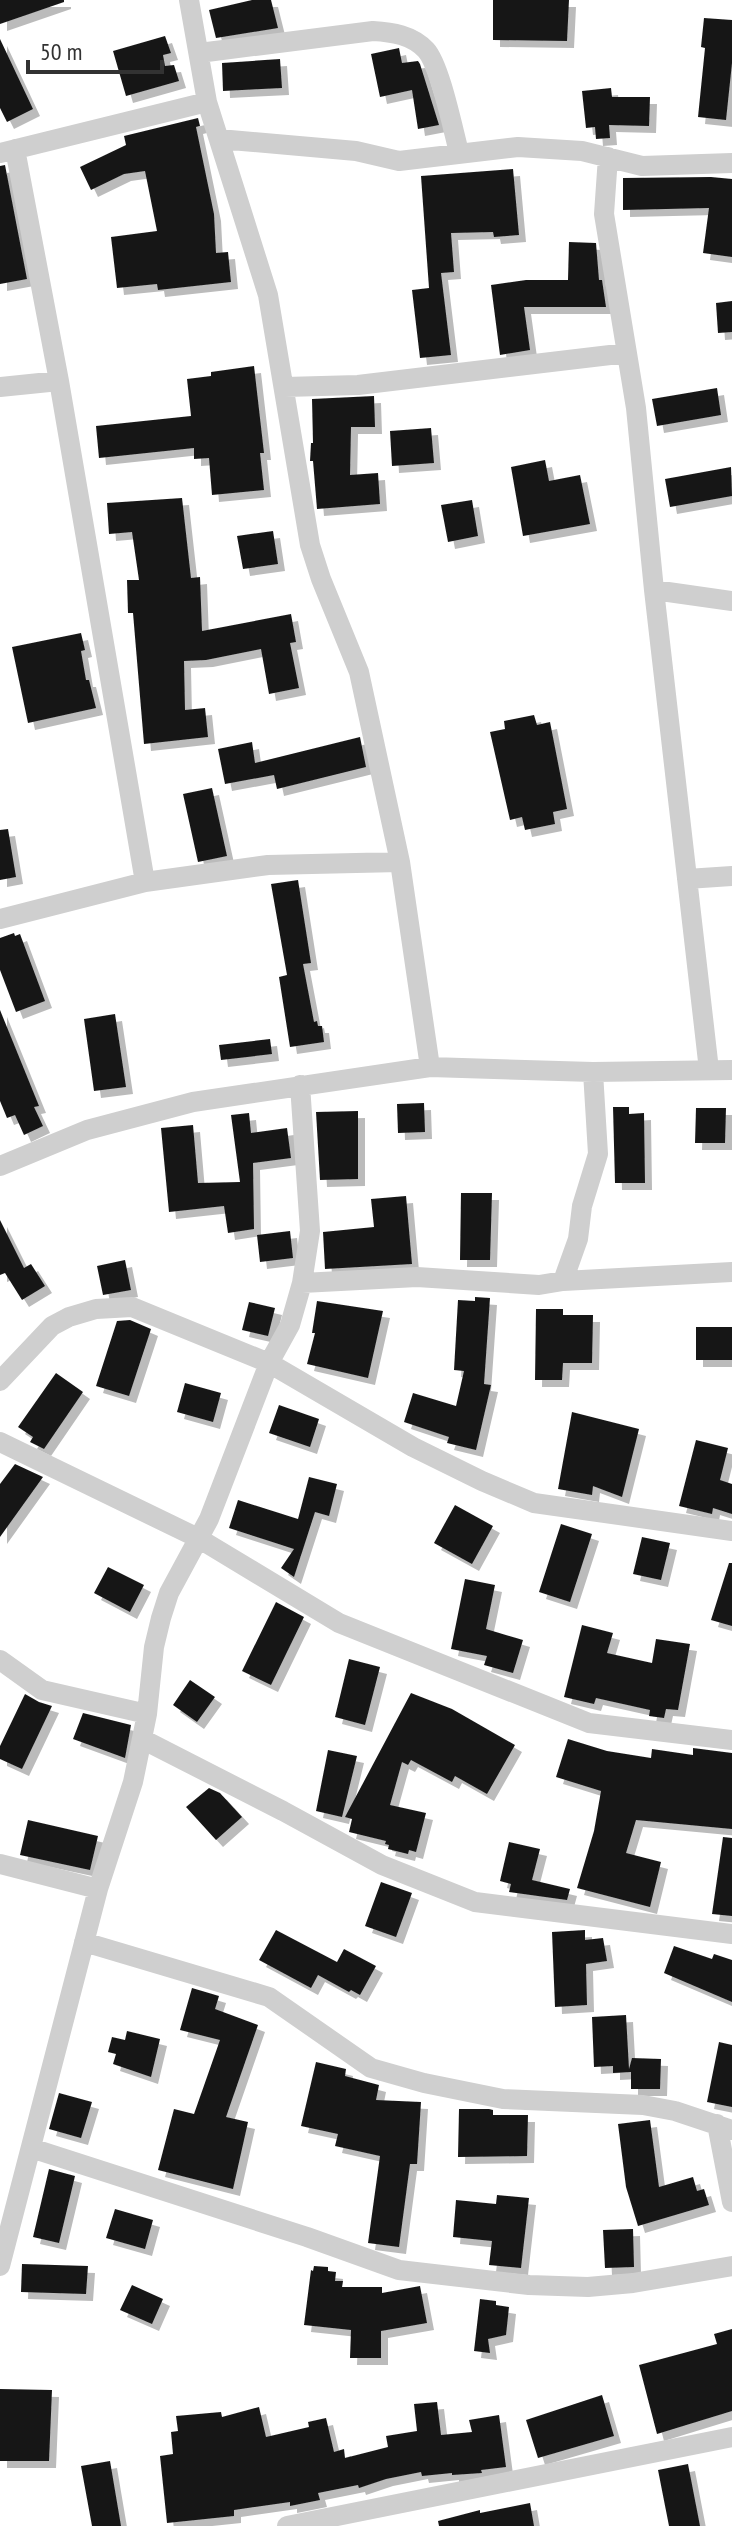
<svg xmlns="http://www.w3.org/2000/svg" width="732" height="2526" viewBox="0 0 732 2526" font-family="'PT Sans Narrow',sans-serif">
	<style>
		.building { fill: #191919; filter: url(#shadow) }
		.lines { fill: none; stroke-linecap: round; stroke-linejoin: round }
		.street { stroke: #cfcfcf; stroke-width: 20 }
	</style>
	<defs>
		<filter id="shadow"><feDropShadow dx="7" dy="7" stdDeviation="0" flood-color="#0004"/></filter>
	</defs>
	<rect width="100%" height="100%" fill="#fff"/>
	<!-- building -->
	<path class="building" d="M0,0H64V2L0,24Z
		M252,0H271L278,28L216,38L209,10Z
		M493,0H569L567,41L493,40Z
		M704,18L732,20V63L726,120L698,117L705,48L701,47Z
		M165,36L171,53L163,55L165,66L174,65L179,81L126,96L113,51Z
		M0,39L33,109L7,122L0,108Z
		M399,48L402,63L418,61L420,64L439,125L418,129L412,90L380,97L371,54Z
		M280,59L282,88L223,91L222,63Z
		M611,88L612,97H650L649,126L609,125L610,138L596,139L595,127L586,128L582,91Z
		M198,118L200,126L196,127L214,214L216,253L228,252L231,282L158,290L157,284L117,288L111,237L157,231L145,171L124,174L91,190L80,167L126,145L124,136Z
		M5,165L27,279L0,284V166Z
		M513,169L519,235L494,237L493,232L451,233L454,272L441,273L451,355L420,358L412,290L429,288L421,176Z
		M711,177L732,179V257L703,253L709,208L623,210V178Z
		M569,242L596,243L599,280H602L606,307H524L530,350L500,355L491,285L526,280H568Z
		M732,301V332L718,333L716,303Z
		M254,366L264,453H260L264,490L212,495L209,458L194,459V448L99,458L96,426L191,416L187,379L211,376V372Z
		M717,388L721,415L657,426L652,399Z
		M374,396L375,427H351L350,475L378,473L380,504L317,509L313,461H310L311,443H313L312,399Z
		M431,428L434,463L392,466L390,431Z
		M545,460L549,481L580,475L590,524L523,536L511,467Z
		M731,467L732,496L670,507L665,479Z
		M182,498L191,578L200,577L202,631L291,614L296,642L290,643L299,688L269,694L261,649L206,660L184,661L185,710L205,708L208,737L144,744L133,613H128L127,580H139L132,532L109,534L107,503Z
		M472,500L478,536L448,542L441,505Z
		M273,531L278,564L243,569L237,536Z
		M81,633L85,650L81,651L86,680H89L96,708L28,723L12,647Z
		M534,715L537,725L550,722L567,809L553,812L555,824L525,830L522,817L510,820L490,732L505,729L504,721Z
		M360,737L366,767L277,789L274,775L225,784L218,749L252,742L255,763Z
		M212,788L227,856L198,862L183,794Z
		M8,829L16,877L0,880V830Z
		M298,880L311,963L303,964L314,1022L317,1021L318,1026H322L324,1042L290,1047L279,977L287,975L271,884Z
		M14,933L15,936L20,934L45,1001L16,1012L0,970V938Z
		M0,1010L39,1106L34,1107L43,1126L24,1135L15,1115L7,1118L0,1101Z
		M115,1014L126,1087L94,1091L84,1019Z
		M270,1039L272,1054L221,1060L219,1045Z
		M424,1103L425,1132L398,1133L397,1104Z
		M613,1107H629V1114L644,1113L645,1183H615Z
		M696,1108H726L725,1143H695Z
		M358,1111V1179L320,1180L316,1112Z
		M249,1113L251,1133L287,1128L291,1158L253,1163L254,1229L228,1233L224,1206L169,1212L161,1128L193,1125L198,1183L240,1182L231,1115Z
		M461,1193H492L490,1260H460Z
		M406,1196L412,1264L325,1269L323,1232L374,1227L371,1199Z
		M0,1220L24,1268L31,1264L45,1286L22,1300L5,1273L0,1275Z
		M290,1231L293,1258L260,1262L257,1235Z
		M125,1260L131,1290L103,1295L97,1266Z
		M475,1297L490,1298L484,1384L491,1385L476,1450L447,1443L449,1437L404,1422L413,1393L456,1406L464,1371L454,1370L458,1300L475,1301Z
		M317,1301L383,1311L368,1378L307,1364L315,1333H312Z
		M249,1302L275,1308L268,1336L242,1330Z
		M536,1309H563V1315H593L592,1363H563L562,1380H535Z
		M130,1320L151,1329L129,1396L96,1386L117,1321Z
		M696,1327H732V1360H696Z
		M56,1373L83,1392L44,1449L30,1442L33,1437L18,1427Z
		M185,1383L221,1393L213,1422L177,1412Z
		M279,1405L319,1419L310,1447L269,1433Z
		M572,1412L639,1429L622,1497L593,1486L592,1495L558,1489Z
		M696,1440L728,1448L720,1480L732,1484V1514L713,1508L712,1514L679,1506Z
		M15,1464L43,1477L0,1537V1484Z
		M309,1477L337,1484L329,1516L315,1512L294,1577L281,1568L294,1549L229,1528L238,1500L298,1519Z
		M455,1505L493,1526L472,1564L434,1543Z
		M561,1524L592,1534L570,1602L539,1592Z
		M642,1537L670,1543L661,1580L633,1574Z
		M729,1563H732V1626L711,1620Z
		M108,1567L144,1585L130,1612L94,1593Z
		M465,1579L495,1585L486,1629L523,1640L513,1673L484,1665L487,1656L451,1649Z
		M276,1602L304,1617L271,1685L242,1671Z
		M582,1625L613,1633L607,1653L652,1663L656,1639L690,1644L678,1710L666,1709L664,1718L649,1716L650,1710L596,1698L594,1704L564,1697Z
		M349,1659L380,1667L365,1725L335,1717Z
		M190,1680L215,1697L197,1722L173,1705Z
		M411,1693L452,1709L515,1745L487,1794L455,1776L452,1782L411,1760L408,1765L402,1762L390,1805L426,1813L416,1852L409,1850L408,1854L388,1849L389,1845L385,1844L386,1841L349,1832L352,1819L345,1817Z
		M25,1694L39,1702L52,1706L22,1769L0,1759V1746Z
		M83,1713L131,1725L125,1758L73,1739Z
		M568,1739L607,1751L651,1758L652,1749L693,1755V1748L732,1753V1829L636,1820L626,1853L661,1862L650,1907L577,1888L594,1831L601,1791L556,1777Z
		M328,1750L357,1756L342,1817L316,1811Z
		M209,1788L220,1793L242,1817L216,1840L186,1807Z
		M28,1820L98,1836L90,1870L20,1855Z
		M723,1837L732,1838V1916L712,1914Z
		M509,1842L540,1849L532,1880L570,1889L567,1900L509,1892L511,1884L500,1881Z
		M381,1882L412,1893L396,1937L365,1926Z
		M276,1930L337,1962L344,1949L376,1966L360,1995L351,1990L349,1992L318,1975L311,1988L259,1960Z
		M585,1930V1940L603,1938L607,1961L586,1964L587,2005L555,2007L552,1932Z
		M674,1946L712,1959L714,1954L732,1960V2002L664,1973Z
		M192,1988L219,1996L215,2009L258,2025L226,2117L248,2122L233,2189L158,2170L174,2109L194,2114L220,2040L180,2030Z
		M626,2015L629,2069L632,2058L661,2059L660,2089H631V2072L613,2073V2066L594,2067L592,2017Z
		M127,2031L160,2039L151,2077L113,2064L116,2054L108,2052L112,2037L125,2040Z
		M719,2042L732,2045V2107L707,2102Z
		M316,2062L346,2069L345,2076L379,2085L376,2100L421,2102L417,2164H410L399,2247L368,2243L380,2156L335,2146L338,2134L301,2126Z
		M59,2093L92,2102L81,2138L49,2129Z
		M459,2109H489L493,2110V2115H528L527,2156L458,2157Z
		M650,2120L659,2187L693,2177L697,2191L704,2189L709,2205L638,2226L626,2187L618,2124Z
		M49,2169L75,2176L59,2243L33,2237Z
		M497,2195L529,2198L521,2268L489,2265L492,2241L453,2237L456,2200L496,2204Z
		M115,2209L153,2220L145,2249L106,2238Z
		M633,2229L634,2267L605,2268L603,2230Z
		M22,2264L88,2266L86,2294L21,2292Z
		M314,2266L328,2267V2271L336,2272L335,2281H343L342,2287H382V2293L420,2286L427,2323L381,2331V2358H350L351,2330L304,2325L311,2270L313,2271Z
		M132,2285L163,2299L152,2324L120,2310Z
		M480,2299L496,2301V2305L509,2307L506,2335L488,2339L490,2353L474,2351Z
		M732,2329V2411L657,2434L639,2365L717,2344L714,2334Z
		M0,2389L52,2390L49,2461H0Z
		M602,2395L614,2436L538,2458L526,2420Z
		M437,2402L441,2435L472,2432L469,2420L499,2415L506,2467L481,2470L482,2473L452,2475V2473L422,2476L421,2472L386,2479L359,2488L358,2485L318,2493L320,2500L290,2506V2502L234,2510V2516L167,2523L160,2456L173,2454L171,2432L178,2431L176,2416L221,2412L222,2417L259,2407L266,2437L309,2427L308,2422L326,2418L334,2452L344,2449L345,2458L388,2447L386,2436L417,2431L414,2404Z
		M110,2461L121,2526H92L81,2466Z
		M688,2464L700,2526H669L658,2470Z
		M530,2503L534,2526H439L438,2521L480,2510V2513Z"/>
	<g class="lines">
		<!-- street -->
		<path class="street" d="M189,0L207,102L268,295L310,545L321,579L359,672L400,862L430,1067
			M199,53L373,31C392,32 412,35 426,50C440,65 453,130 459,152
			M219,139L356,151L399,161L518,147L582,151L642,166L732,163
			M15,149L59,381L145,882
			M0,153L207,102
			M608,157L604,214L636,408L654,590L709,1070
			M0,387L59,381
			M285,387L358,385L627,353
			M654,590L732,601
			M687,879L732,876
			M0,919L145,882L268,865L400,862
			M0,1166L87,1130L193,1102L430,1067L593,1072L732,1070
			M563,1281L732,1272
			M302,1283L417,1277L539,1285L563,1281L578,1239L582,1206L598,1154L593,1072
			M0,1381L52,1326L69,1317L96,1309L132,1307L269,1363L413,1447L482,1481L534,1503L732,1531
			M0,1442L198,1538L339,1623L589,1723L732,1740
			M0,1660L42,1690L147,1714
			M142,1739L283,1811L382,1865L475,1902L732,1934
			M0,1864L98,1889
			M84,1942L269,1997L371,2068L424,2083L503,2099L643,2105L675,2111L732,2130
			M717,2124L732,2202
			M31,2148L307,2237L399,2270L529,2285L588,2287L633,2283L732,2266
			M0,2266L98,1889L133,1782L147,1714L154,1647L161,1618L169,1593L209,1519L269,1363L290,1325L302,1283L310,1231L300,1085
			M287,2526L732,2437"/>
	</g>
	<!-- scale -->
	<path d="M28 60v12h134v-12" fill="none" stroke="#323232" stroke-width="4"/>
	<text x="40" y="60" font-size="24" fill="#323232" stroke="#ffffff" stroke-width="6" paint-order="stroke">50 m</text>
</svg>
